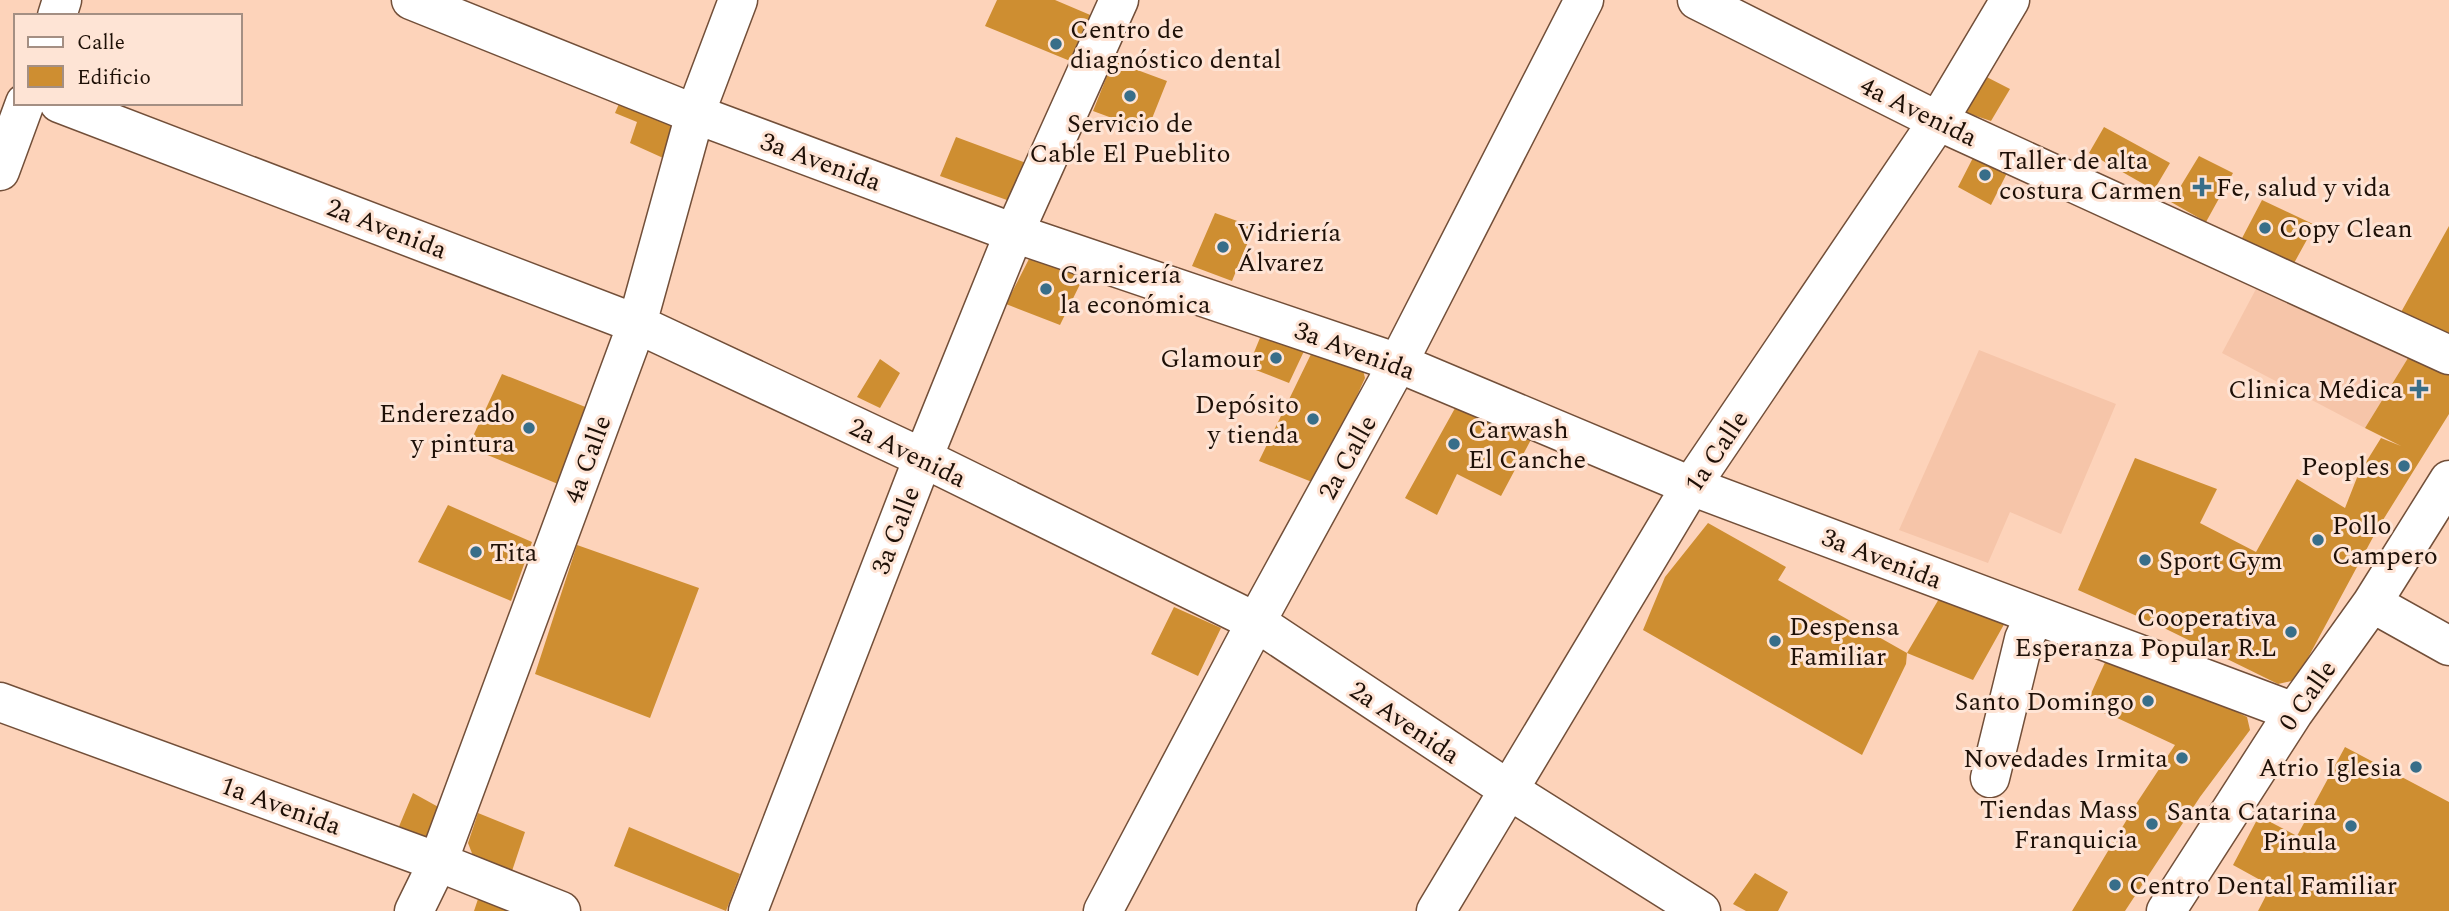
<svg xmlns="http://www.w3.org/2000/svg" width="2449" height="911" viewBox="0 0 2449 911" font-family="Spectral,serif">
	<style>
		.built { fill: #f6c5a9 }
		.building { fill: #ce8e31 }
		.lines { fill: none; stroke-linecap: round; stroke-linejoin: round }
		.minor-casing { stroke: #724f39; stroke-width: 41 }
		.minor { stroke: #fff; stroke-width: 38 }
		.poi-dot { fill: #386e89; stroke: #fee4d5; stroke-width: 2.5 }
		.labels { text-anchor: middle; stroke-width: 6; stroke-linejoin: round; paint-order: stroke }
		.poi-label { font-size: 26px; fill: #1e1007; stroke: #fee4d5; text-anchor: start }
		.street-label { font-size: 26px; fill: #1e1007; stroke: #fee4d5 }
	</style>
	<rect width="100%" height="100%" fill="#fdd3ba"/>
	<!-- built -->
	<path class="built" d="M2256,289L2416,345L2365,428L2222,353Z
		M1979,350L2116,404L2061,534L2010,512L1988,563L1899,530Z"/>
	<!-- building -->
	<path class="building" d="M997,0H1055L1095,17L1075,63L985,26Z
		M1113,61L1167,81L1147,131L1093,111Z
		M1975,71L2010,89L1991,121L1967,113L1963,98Z
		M624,92L688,118L672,162L630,143L637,122L615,113Z
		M2104,127L2170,163L2154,190L2089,153Z
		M956,137L1037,167L1021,205L940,176Z
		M1978,148L2012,163L1991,205L1958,187Z
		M2199,156L2233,173L2206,222L2171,202Z
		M2262,200L2315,225L2293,265L2240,242Z
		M1215,213L1254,227L1232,281L1192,266Z
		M2449,226V343L2400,314Z
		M1030,257L1085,274L1060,325L1006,304Z
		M1262,333L1305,349L1289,383L1248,367Z
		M2416,345L2449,364V414L2378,528L2296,680L2278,684L2164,628L2078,590L2135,458L2217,489L2200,523L2256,552L2297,479L2345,508L2358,475L2381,438L2401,446L2365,428Z
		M1313,350L1362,366L1365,378L1317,484L1259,461Z
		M880,359L900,373L880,408L857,397Z
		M502,374L588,408L558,484L468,447Z
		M1459,401L1534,434L1501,496L1457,474L1437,515L1405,498Z
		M448,505L532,542L511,601L418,562Z
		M1708,523L1786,567L1778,580L1907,653L1906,664L1862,755L1643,630L1665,577Z
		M577,545L699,588L650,718L535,674Z
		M1943,592L2007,619L1973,680L1907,653Z
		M1174,607L1221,628L1198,676L1151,654Z
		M2107,658L2209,698L2247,717L2250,730L2200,797L2125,911H2072L2138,801L2175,745L2113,716L2085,707Z
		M2345,747L2449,802V911H2258L2271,886L2233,865L2259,816L2297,836Z
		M413,793L442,809L428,839L395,836Z
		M478,813L525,832L511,874L475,861L468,843Z
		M629,827L740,874L726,911L614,866Z
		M1755,873L1788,892L1778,911H1746L1733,904Z
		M478,899L512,911H474Z"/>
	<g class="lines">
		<defs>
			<path id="minor" d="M411,0L695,114L1014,233L1398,363L1691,486L2294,712
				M1697,0L1938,121L2449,355
				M57,16L62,0
				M59,103L637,324L923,458L1256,622L1509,790L1701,911
				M0,171L25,103
				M2372,603L2449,646
				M0,702L438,862L561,911
				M1990,778L2024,639L2035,615
				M414,911L438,862L637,324L695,114L738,0
				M748,911L923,458L1014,233L1119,0
				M1103,911L1256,622L1398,363L1584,0
				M1436,911L1691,486L1938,121L2010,0
				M2166,911L2294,712L2372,603L2449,480"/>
		</defs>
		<!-- minor casing -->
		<use href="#minor" class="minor-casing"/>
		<!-- minor -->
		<use href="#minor" class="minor"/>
	</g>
	<!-- markers -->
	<g class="poi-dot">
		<circle cx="1056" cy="44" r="7"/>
		<circle cx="1130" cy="96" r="7"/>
		<circle cx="1985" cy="175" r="7"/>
		<path d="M2198.5 176.5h7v7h7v7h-7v7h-7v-7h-7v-7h7z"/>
		<circle cx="2265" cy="228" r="7"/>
		<circle cx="1223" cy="247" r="7"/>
		<circle cx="1046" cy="289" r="7"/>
		<circle cx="1276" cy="358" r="7"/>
		<path d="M2415.5 378.5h7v7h7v7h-7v7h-7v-7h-7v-7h7z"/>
		<circle cx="1313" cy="419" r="7"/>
		<circle cx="529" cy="428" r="7"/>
		<circle cx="1454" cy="444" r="7"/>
		<circle cx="2404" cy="466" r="7"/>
		<circle cx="2318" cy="540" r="7"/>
		<circle cx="476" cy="552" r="7"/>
		<circle cx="2145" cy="560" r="7"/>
		<circle cx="2291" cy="632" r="7"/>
		<circle cx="1775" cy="641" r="7"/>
		<circle cx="2148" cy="701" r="7"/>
		<circle cx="2182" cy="758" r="7"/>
		<circle cx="2416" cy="767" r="7"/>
		<circle cx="2152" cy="824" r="7"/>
		<circle cx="2351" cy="826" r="7"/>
		<circle cx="2115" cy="885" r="7"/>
	</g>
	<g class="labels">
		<!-- poi labels -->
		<g class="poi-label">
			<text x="1070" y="38">Centro de<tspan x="1070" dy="30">diagnóstico dental</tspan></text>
			<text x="1130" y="132" text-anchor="middle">Servicio de<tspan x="1130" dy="30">Cable El Pueblito</tspan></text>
			<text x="1999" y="169">Taller de alta<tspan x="1999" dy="30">costura Carmen</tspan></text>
			<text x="2216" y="196">Fe, salud y vida</text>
			<text x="2279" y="237">Copy Clean</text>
			<text x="1237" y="241">Vidriería<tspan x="1237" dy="30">Álvarez</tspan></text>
			<text x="1060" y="283">Carnicería<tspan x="1060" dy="30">la económica</tspan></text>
			<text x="1262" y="367" text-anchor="end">Glamour</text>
			<text x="2403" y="398" text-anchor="end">Clinica Médica</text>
			<text x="1299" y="413" text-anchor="end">Depósito<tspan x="1299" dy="30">y tienda</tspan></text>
			<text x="515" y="422" text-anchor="end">Enderezado<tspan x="515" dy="30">y pintura</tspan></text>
			<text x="1468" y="438">Carwash<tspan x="1468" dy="30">El Canche</tspan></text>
			<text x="2390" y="475" text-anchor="end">Peoples</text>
			<text x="2332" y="534">Pollo<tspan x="2332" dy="30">Campero</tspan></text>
			<text x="490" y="561">Tita</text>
			<text x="2159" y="569">Sport Gym</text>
			<text x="2277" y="626" text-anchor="end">Cooperativa<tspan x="2277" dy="30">Esperanza Popular R.L</tspan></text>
			<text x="1789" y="635">Despensa<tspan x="1789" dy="30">Familiar</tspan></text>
			<text x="2134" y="710" text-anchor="end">Santo Domingo</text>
			<text x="2168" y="767" text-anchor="end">Novedades Irmita</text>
			<text x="2402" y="776" text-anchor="end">Atrio Iglesia</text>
			<text x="2138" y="818" text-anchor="end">Tiendas Mass<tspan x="2138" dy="30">Franquicia</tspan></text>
			<text x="2337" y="820" text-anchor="end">Santa Catarina<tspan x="2337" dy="30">Pinula</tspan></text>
			<text x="2129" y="894">Centro Dental Familiar</text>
		</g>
		<!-- street labels -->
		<g class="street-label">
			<text transform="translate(1919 111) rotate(26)" y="9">4a Avenida</text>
			<text transform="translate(821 161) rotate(20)" y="9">3a Avenida</text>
			<text transform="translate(387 228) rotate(21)" y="9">2a Avenida</text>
			<text transform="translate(1355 350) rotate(20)" y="9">3a Avenida</text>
			<text transform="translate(1716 451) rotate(-56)" y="9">1a Calle</text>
			<text transform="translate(908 452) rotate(26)" y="9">2a Avenida</text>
			<text transform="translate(1347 457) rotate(-61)" y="9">2a Calle</text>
			<text transform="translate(587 459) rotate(-70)" y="9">4a Calle</text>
			<text transform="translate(895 530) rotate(-69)" y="9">3a Calle</text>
			<text transform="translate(1882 558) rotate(21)" y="9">3a Avenida</text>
			<text transform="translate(2307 695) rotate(-55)" y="9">0 Calle</text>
			<text transform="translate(1405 722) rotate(34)" y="9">2a Avenida</text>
			<text transform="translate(281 805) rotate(20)" y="9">1a Avenida</text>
		</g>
	</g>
	<!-- legend -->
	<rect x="14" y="14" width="228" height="91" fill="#fee4d5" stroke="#a48f83" stroke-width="2"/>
	<rect x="28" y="37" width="35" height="10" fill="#ffffff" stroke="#a48f83" stroke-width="2"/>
	<text x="77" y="49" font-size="21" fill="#1e1007">Calle</text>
	<rect x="28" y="66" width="35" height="21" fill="#ce8e31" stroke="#a48f83" stroke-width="2"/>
	<text x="77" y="84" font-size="21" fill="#1e1007">Edificio</text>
</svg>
